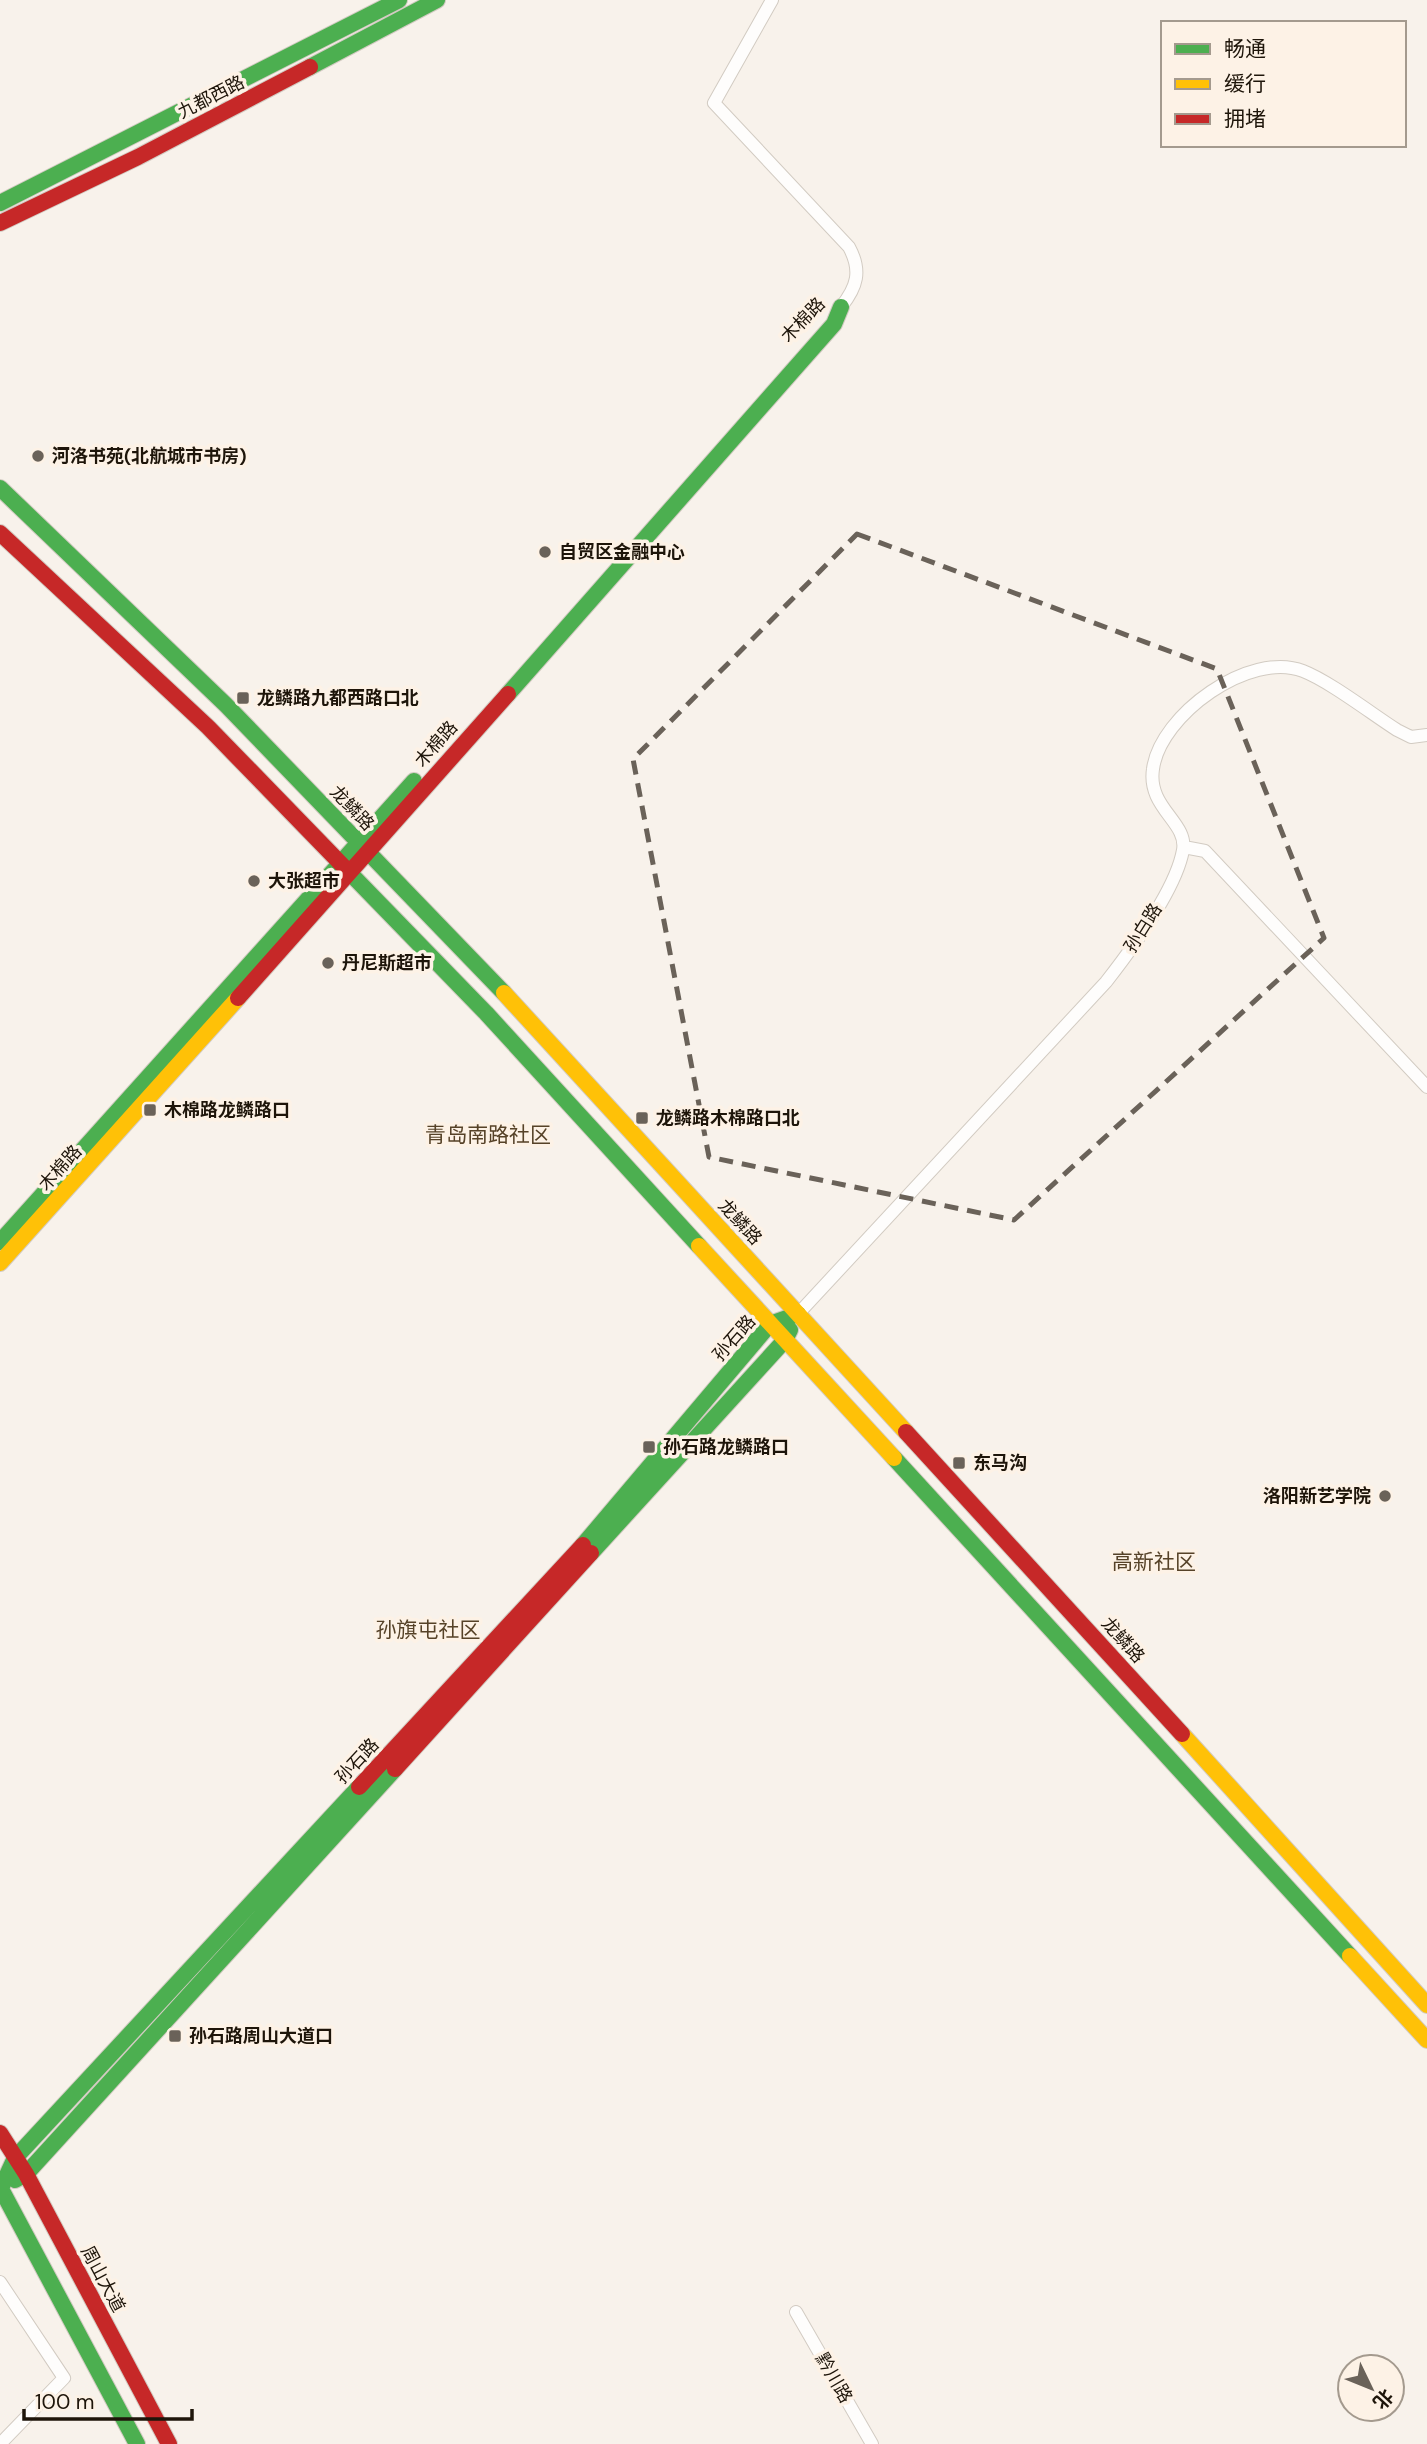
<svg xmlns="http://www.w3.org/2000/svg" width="1427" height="2444" viewBox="0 0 1427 2444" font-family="'DM Sans','Noto Sans SC',sans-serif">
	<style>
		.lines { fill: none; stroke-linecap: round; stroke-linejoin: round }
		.street-casing { stroke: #d2cbc2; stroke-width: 14 }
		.fast-casing { stroke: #d2cbc2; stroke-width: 18 }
		.slow-casing { stroke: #d2cbc2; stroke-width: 18 }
		.jam-casing { stroke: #d2cbc2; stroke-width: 18 }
		.street { stroke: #fefdfc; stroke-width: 12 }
		.fast { stroke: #4caf50; stroke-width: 16 }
		.slow { stroke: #ffc107; stroke-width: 16 }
		.jam { stroke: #c62828; stroke-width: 16 }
		.marked { fill: none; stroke: #6a6259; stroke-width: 5; stroke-dasharray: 14 9; stroke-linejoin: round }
		.poi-dot { fill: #6a6259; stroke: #fdf2e6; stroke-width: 2.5 }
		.labels { text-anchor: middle; stroke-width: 7; stroke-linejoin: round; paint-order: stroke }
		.street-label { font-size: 18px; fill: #1e150a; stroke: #fdf2e6 }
		.poi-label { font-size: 18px; font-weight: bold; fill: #1e150a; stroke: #fdf2e6; text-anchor: start }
		.quarter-label { font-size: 21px; fill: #564228; stroke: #fdf2e6 }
	</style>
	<rect width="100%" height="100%" fill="#f8f2eb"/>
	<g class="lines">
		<defs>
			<path id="street" d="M772,0L714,103L849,247C862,271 857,287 841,307
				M1184,847L1205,851L1427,1087
				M798,1314L1106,982C1131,950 1176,890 1183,850C1188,822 1147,808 1153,769C1160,715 1250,650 1303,671C1329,681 1372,714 1397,730L1411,737L1427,735
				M0,2282L64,2378L0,2444
				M796,2312L872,2444"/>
			<path id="fast" d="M310,67L437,0
				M0,203L399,0
				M0,488L226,705L504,993
				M508,694L834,324L841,307
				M346,869L486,1013L699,1246
				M0,1242L414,781
				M894,1458L1350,1956
				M583,1545L770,1324L798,1314
				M591,1553L785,1340L790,1330
				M15,2180L26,2174L395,1769
				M0,2187L137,2444
				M1,2188L15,2158L359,1787"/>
			<path id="slow" d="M504,993L906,1432
				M699,1246L894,1458
				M0,1263L238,998
				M1182,1734L1427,2005
				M1350,1956L1427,2040"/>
			<path id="jam" d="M0,223L138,157L310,67
				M0,533L208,727L346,869
				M238,998L508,694
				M906,1432L1182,1734
				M395,1769L591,1553
				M359,1787L583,1545
				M0,2133L26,2174L169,2444"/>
		</defs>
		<!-- street casing -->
		<use href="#street" class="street-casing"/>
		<!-- fast casing -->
		<use href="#fast" class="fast-casing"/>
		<!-- slow casing -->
		<use href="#slow" class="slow-casing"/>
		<!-- jam casing -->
		<use href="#jam" class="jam-casing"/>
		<!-- street -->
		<use href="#street" class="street"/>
		<!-- fast -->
		<use href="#fast" class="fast"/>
		<!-- slow -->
		<use href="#slow" class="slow"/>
		<!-- jam -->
		<use href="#jam" class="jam"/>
	</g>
	<!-- marked area -->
	<path class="marked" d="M857,534L1217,669L1324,938L1014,1220L709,1157L633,759Z"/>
	<!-- markers -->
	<g class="poi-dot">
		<circle cx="38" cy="456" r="7"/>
		<circle cx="545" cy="552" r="7"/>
		<rect x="236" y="691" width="14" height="14" rx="3.5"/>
		<circle cx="254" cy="881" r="7"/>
		<circle cx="328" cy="963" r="7"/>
		<rect x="143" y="1103" width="14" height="14" rx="3.5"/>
		<rect x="635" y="1111" width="14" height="14" rx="3.5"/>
		<rect x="642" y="1440" width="14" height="14" rx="3.5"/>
		<rect x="952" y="1456" width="14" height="14" rx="3.5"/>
		<circle cx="1385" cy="1496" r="7"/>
		<rect x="168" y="2029" width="14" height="14" rx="3.5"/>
	</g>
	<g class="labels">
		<!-- street labels -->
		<g class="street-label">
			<text transform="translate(211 97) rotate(-27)" y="6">九都西路</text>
			<text transform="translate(803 320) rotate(-46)" y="6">木棉路</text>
			<text transform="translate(436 744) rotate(-49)" y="6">木棉路</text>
			<text transform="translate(352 808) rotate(46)" y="6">龙鳞路</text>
			<text transform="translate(1143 928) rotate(-58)" y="6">孙白路</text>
			<text transform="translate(60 1168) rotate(-48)" y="6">木棉路</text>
			<text transform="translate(740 1222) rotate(47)" y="6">龙鳞路</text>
			<text transform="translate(734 1338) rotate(-49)" y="6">孙石路</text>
			<text transform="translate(1123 1640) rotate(48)" y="6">龙鳞路</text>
			<text transform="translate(357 1761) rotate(-47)" y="6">孙石路</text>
			<text transform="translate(103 2279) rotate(62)" y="6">周山大道</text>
			<text transform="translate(834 2378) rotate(60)" y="6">黔川路</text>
		</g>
		<!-- poi labels -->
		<g class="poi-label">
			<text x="52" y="462">河洛书苑(北航城市书房)</text>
			<text x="559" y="558">自贸区金融中心</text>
			<text x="257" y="704">龙鳞路九都西路口北</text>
			<text x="268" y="887">大张超市</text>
			<text x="342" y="969">丹尼斯超市</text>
			<text x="164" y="1116">木棉路龙鳞路口</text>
			<text x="656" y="1124">龙鳞路木棉路口北</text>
			<text x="663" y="1453">孙石路龙鳞路口</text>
			<text x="973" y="1469">东马沟</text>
			<text x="1371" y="1502" text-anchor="end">洛阳新艺学院</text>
			<text x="189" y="2042">孙石路周山大道口</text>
		</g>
		<!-- quarter labels -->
		<g class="quarter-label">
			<text x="488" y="1142">青岛南路社区</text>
			<text x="1154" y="1569">高新社区</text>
			<text x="428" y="1637">孙旗屯社区</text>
		</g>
	</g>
	<!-- legend -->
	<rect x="1161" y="21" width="245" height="126" fill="#fdf2e6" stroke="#a49a8e" stroke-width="2"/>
	<rect x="1175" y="44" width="35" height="10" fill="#4caf50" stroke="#a49a8e" stroke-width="2"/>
	<text x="1224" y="56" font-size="21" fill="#1e150a">畅通</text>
	<rect x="1175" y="79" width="35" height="10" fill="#ffc107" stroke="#a49a8e" stroke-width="2"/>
	<text x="1224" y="91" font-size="21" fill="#1e150a">缓行</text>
	<rect x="1175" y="114" width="35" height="10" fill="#c62828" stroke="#a49a8e" stroke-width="2"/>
	<text x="1224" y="126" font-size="21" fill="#1e150a">拥堵</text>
	<!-- north arrow -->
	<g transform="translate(1371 2388) rotate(133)"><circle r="33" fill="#fdf2e6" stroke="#a49a8e" stroke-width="2"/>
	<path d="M0-5L12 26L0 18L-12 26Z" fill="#6a6259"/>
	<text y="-10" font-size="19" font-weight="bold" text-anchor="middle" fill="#1e150a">北</text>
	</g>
	<!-- scale -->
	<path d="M24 2409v10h168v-10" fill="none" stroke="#1e150a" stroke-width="3.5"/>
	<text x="35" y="2409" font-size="21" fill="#1e150a" stroke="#fdf2e6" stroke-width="5" paint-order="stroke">100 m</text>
</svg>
